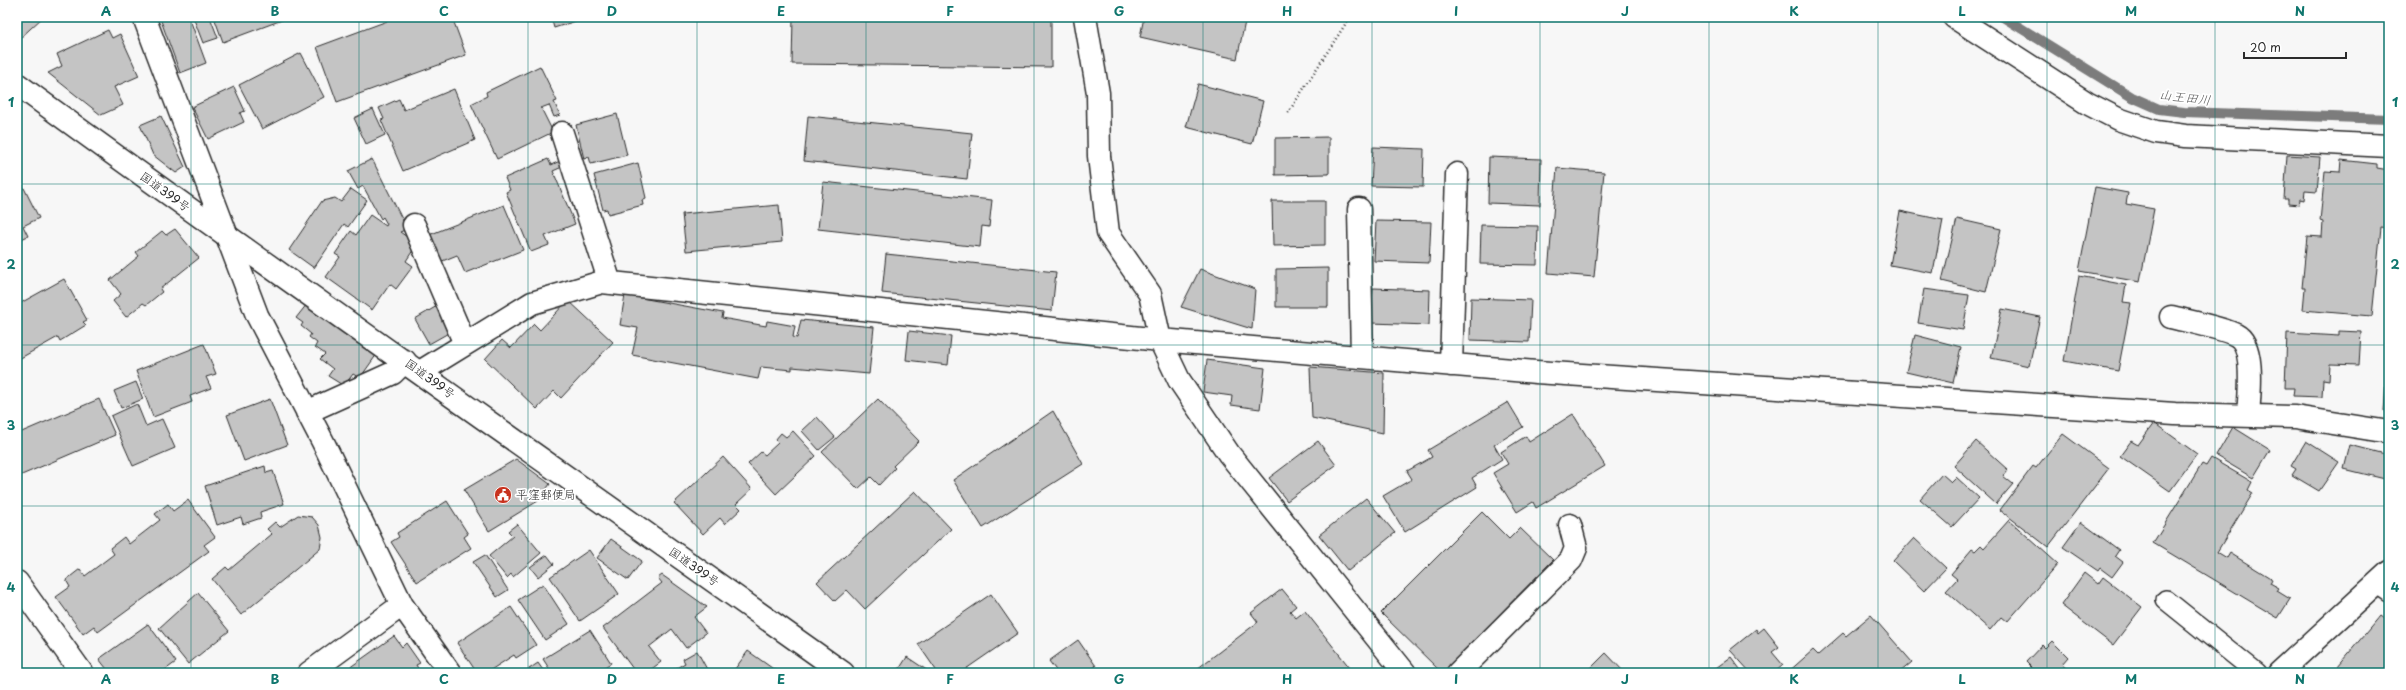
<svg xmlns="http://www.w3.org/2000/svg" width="2406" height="690" viewBox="0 0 2406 690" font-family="'Playpen Sans','Klee One',sans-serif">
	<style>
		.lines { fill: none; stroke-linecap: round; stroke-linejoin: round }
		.stream { stroke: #7b7b7b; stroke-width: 10 }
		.building { fill: #c4c4c4; stroke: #2b2b2b }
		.service-casing { stroke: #2b2b2b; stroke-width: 22 }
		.minor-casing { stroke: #2b2b2b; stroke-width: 25 }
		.trunk-casing { stroke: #2b2b2b; stroke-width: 25 }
		.path { stroke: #2b2b2b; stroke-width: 2.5; stroke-dasharray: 1 3; stroke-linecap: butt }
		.service { stroke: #fff; stroke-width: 19 }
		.minor { stroke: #fff; stroke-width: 22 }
		.trunk { stroke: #fff; stroke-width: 22 }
		.grid { fill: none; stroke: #0f766e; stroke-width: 1; stroke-opacity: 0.55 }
		.labels { text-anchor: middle; stroke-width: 3.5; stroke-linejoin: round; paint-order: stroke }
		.street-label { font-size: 12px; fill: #2b2b2b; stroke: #fff }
		.poi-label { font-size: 12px; fill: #2b2b2b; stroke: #fff; text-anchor: start }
		.water-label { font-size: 13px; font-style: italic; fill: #5a5a5a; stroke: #fff }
		.neatline { fill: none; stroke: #0f766e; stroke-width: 1.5 }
		.grid-label { font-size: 13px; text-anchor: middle; font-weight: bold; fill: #0f766e }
	</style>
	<rect width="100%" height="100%" fill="#f7f7f7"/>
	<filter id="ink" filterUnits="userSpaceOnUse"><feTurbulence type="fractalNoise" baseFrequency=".025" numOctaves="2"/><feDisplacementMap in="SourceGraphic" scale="8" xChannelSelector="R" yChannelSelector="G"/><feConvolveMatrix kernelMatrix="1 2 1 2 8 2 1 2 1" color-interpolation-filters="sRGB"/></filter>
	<g filter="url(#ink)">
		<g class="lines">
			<!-- stream -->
			<path class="stream" d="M2003,17L2132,97L2159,109L2184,112L2389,119"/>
		</g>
		<!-- building -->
		<path class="building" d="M17,17H43L17,41Z
			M164,17H189L206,63L180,73L160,18Z
			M193,17H210L218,38L203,43Z
			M214,17H290L223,42Z
			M398,17H452L466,55L337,102L317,47Z
			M551,17H588L554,28Z
			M793,17H1051V67L792,64Z
			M1144,17H1246L1237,59L1140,37Z
			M108,30L112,38L120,34L139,76L114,87L123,105L101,115L48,73L62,66L57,54Z
			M301,53L324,97L262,129L239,85Z
			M540,66L557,101L554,102L560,115L554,117L549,105L541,108L553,132L497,159L471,104L487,96L486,92Z
			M1198,84L1263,101L1252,144L1186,127Z
			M234,87L245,111L240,113L244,122L208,139L192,107Z
			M454,89L475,140L403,171L381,120L384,119L379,108L399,99L404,110Z
			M373,109L385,135L366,144L354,118Z
			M617,114L627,155L591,164L589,157L584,159L576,125Z
			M161,116L185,167L176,173L153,155L140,125Z
			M808,116L972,133L967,179L804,161Z
			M1329,137V174L1275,175V138Z
			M1373,147L1424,149L1423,187L1371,186Z
			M2287,155L2320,157L2317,192L2305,191L2304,200L2300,199L2299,205L2288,204V199H2284Z
			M1489,157L1541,159L1540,205L1488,203Z
			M372,159L407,229L400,232L417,244L406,261L413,266L396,289L390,284L372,310L326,277L340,257L335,254L351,231L356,235L370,215L386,226L387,224L383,217L381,219L363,186L358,189L348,171Z
			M548,159L551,165L560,161L562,167L553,171L575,224L545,236L549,245L531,252L506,192L510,190L505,178Z
			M2341,160L2377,164V168L2389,170V229L2381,228L2372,316L2303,310L2305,288H2302L2307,236L2322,237L2323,222L2320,221L2325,171L2340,172Z
			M638,163L646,198L642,200L643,205L608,214L607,209L603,210L594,175Z
			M1557,168L1604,172L1594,277L1548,273Z
			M823,182L992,200L989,227L982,226L980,247L818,229Z
			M2095,187L2128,193L2126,204L2154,209L2140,282L2079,271Z
			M24,188L39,218L23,226L28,236L17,241V191Z
			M351,189L367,200L348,227L344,224L314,268L289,250L322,201L335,198L341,202Z
			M1272,201H1325V245L1273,246Z
			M504,205L523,250L465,273L457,255L440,262L429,235Z
			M779,205L782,242L686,251L682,214Z
			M1900,211L1943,220L1933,273L1890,265Z
			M1957,219L2001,229L1986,292L1942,281Z
			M1376,221L1431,222L1429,263L1374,261Z
			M1481,225L1538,226L1537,265L1480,264Z
			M175,229L199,258L160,289L162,292L146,305L143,303L126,317L113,301L121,294L110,280L139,256L136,252L162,231L166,235Z
			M886,254L1056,272L1052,311L882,293Z
			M1328,268V307H1276V269Z
			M1200,269L1255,289L1252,329L1181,307Z
			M2079,276L2126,285L2123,302L2131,303L2118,371L2064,361Z
			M64,279L87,320L83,322L86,325L60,341L58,337L17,360V305Z
			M1373,288L1430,290L1429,325L1371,323Z
			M1924,289L1969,295L1963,330L1918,323Z
			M625,295L723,313L722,318L766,326L767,321L795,326L793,337L797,338L801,320L874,327L869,374L792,367V370L761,367L758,379L632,355L638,328L620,325Z
			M1471,298L1531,300L1529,342L1470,340Z
			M568,300L613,342L561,398L554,391L537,409L485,359L502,340L511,348L534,324L540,330Z
			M307,304L377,354L360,378L353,374L344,386L328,376L333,369L320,359L325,354L315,347L317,343L309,337L311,334L301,326L303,323L296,318Z
			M437,306L452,331L429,344L415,319Z
			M2002,309L2040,317L2029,366L1991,358Z
			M909,331L951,336L948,365L906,360Z
			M2339,331L2361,332L2359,365L2330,364L2329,380L2323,379L2322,397L2293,396L2294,388H2285L2287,333L2339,336Z
			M1915,335L1961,347L1953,383L1906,372Z
			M204,344L216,374L206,377L211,388L190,396L192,402L153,417L136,371Z
			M1207,360L1265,368L1260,409L1231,405L1232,396L1203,392Z
			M2387,360H2389V413L2384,412Z
			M1310,367L1384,373L1383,433L1312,418Z
			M136,382L143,399L121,408L114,391Z
			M99,399L115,435L17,477V434Z
			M270,399L287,445L244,461L227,415Z
			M878,399L919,441L893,466L895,468L879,485L871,477L858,489L822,452Z
			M1508,402L1523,427L1494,445L1502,459L1472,478L1477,487L1405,532L1383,496L1412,479L1407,471L1432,457L1428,450Z
			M137,404L146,426L162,419L175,448L133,466L111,416Z
			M1053,411L1083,464L983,528L953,480Z
			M1573,414L1605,466L1536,508L1533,502L1517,512L1493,473L1508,464L1501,452L1526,436L1529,442Z
			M817,417L835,437L819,450L802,431Z
			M2154,423L2197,454L2170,491L2120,456L2131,441L2138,445Z
			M2233,427L2270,450L2253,478L2216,456Z
			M793,431L816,456L776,494L748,464L761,452L765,455L778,443L775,440L781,433L786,437Z
			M2063,434L2109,468L2048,547L2000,510L2033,466L2036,468Z
			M1318,441L1336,465L1287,501L1269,478Z
			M1976,441L2008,470L2003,476L2013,484L1996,504L1954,466Z
			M2306,441L2339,462L2319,491L2292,475L2296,469L2291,466Z
			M2350,445L2389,455V480L2344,469Z
			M723,457L752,489L736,504L741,509L725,524L720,518L703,534L674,503Z
			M2211,458L2252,482L2248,490L2253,493L2217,552L2227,558L2230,553L2272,579L2270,583L2279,588L2277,591L2290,599L2278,618L2153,543L2202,464L2206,466Z
			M516,459L550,484L538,501L489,531L464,490Z
			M265,466L266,473L273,471L284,504L260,512L261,518L243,524L241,517L217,525L205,486Z
			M1942,474L1951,482L1956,477L1979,498L1952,527L1920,499Z
			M915,491L951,529L865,609L847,590L835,601L817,582Z
			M1366,498L1395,533L1348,571L1319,535Z
			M188,500L215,537L204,545L209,551L98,632L94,626L83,634L56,597L70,587L66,580L80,569L85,576L114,554L110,548L124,537L129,544L160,520L155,514L168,504L173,511Z
			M447,501L468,534L464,537L471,548L417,582L391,542L399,537L397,533Z
			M1482,512L1509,539L1520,528L1553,560L1442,673L1381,613Z
			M298,515L312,517L319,525L322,537L320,549L241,615L212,579L226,567L229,570L272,534L267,529L275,522L280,527Z
			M2009,520L2058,564L2007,622L2001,617L1990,630L1946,591L1957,579L1951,574L1972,549L1975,551L1981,545L1984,548Z
			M2081,522L2119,550L2115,556L2123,562L2112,577L2100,568L2098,571L2063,547Z
			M517,524L541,553L513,577L511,574L507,578L489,556L513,536L508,531Z
			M1914,538L1946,568L1924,591L1893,561Z
			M611,539L642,561L628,580L597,558Z
			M589,550L619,594L580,621L550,577Z
			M485,555L508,590L497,597L473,562Z
			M547,555L554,564L538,577L530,567Z
			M2084,573L2098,584L2103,577L2142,607L2113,645L2061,605Z
			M662,575L707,607L694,617L706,633L686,648L672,629L649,647L661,662L646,673H636L603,628L662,583L658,578Z
			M543,584L569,624L545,640L518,600Z
			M1282,589L1296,606L1290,611L1296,618L1305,611L1354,673H1200L1197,669L1258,622L1251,613Z
			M198,593L229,631L188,664L159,628Z
			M991,594L1018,633L960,673H938L918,644Z
			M511,607L536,645L516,658L514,655L486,673H477L457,643Z
			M1871,615L1912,662L1899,673H1787L1813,650L1818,655L1843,633L1846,636Z
			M2381,615L2389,621V665L2382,673H2332Z
			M148,624L176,662L161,673H110L99,659Z
			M1764,628L1779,647L1772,652L1783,665L1774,673H1751L1730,650L1756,629L1758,633Z
			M590,630L611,663L595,673H552L543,659Z
			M394,636L402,647L406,643L420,663L416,665L419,670L415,673H342Z
			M1078,640L1096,666L1086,673H1058L1049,661Z
			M2052,641L2068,657L2062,664L2066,667L2060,673H2037L2026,662L2042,645L2045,648Z
			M697,651L709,673H668L685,663L683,659Z
			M748,651L779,673H732Z
			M1606,653L1625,673H1586Z
			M907,657L931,673H901L898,671Z
			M1731,657L1743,673H1709Z
			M538,663L545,673H523Z"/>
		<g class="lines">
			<defs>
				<path id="service" d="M2376,583L2389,592
					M2166,600L2257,673"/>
				<path id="minor" d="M144,17L257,315L323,442L402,605L450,673
					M1085,17L1098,93L1099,156L1108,233L1150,294L1160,340L1179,380L1229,454L1405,673
					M1954,17L2087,103L2118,119L2156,132L2185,136L2389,146
					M562,133L610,283
					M1359,209L1362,357
					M414,225L465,344
					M2171,317C2187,321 2223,328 2236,335C2256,345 2249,397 2248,416
					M1451,365L1457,174
					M420,372L532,303L602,282L1160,340L1536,372L2175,414L2295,417L2389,432
					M307,412L393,373L405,361
					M17,582L82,673
					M309,673L402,605
					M1458,673L1571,560L1576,548L1570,525
					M2279,673L2389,572"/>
				<path id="trunk" d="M17,84C290,284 568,477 843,673"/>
			</defs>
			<!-- service casing -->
			<use href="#service" class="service-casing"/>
			<!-- minor casing -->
			<use href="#minor" class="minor-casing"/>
			<!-- trunk casing -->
			<use href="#trunk" class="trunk-casing"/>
			<!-- path -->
			<path class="path" d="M1288,113L1350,17"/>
			<!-- service -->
			<use href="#service" class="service"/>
			<!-- minor -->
			<use href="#minor" class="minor"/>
			<!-- trunk -->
			<use href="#trunk" class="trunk"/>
		</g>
	</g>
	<!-- grid -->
	<path class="grid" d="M191,17V673M359,17V673M528,17V673M697,17V673M866,17V673M1034,17V673M1203,17V673M1372,17V673M1540,17V673M1709,17V673M1878,17V673M2047,17V673M2215,17V673M17,184H2389M17,345H2389M17,506H2389"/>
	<!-- icons -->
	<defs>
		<symbol id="civic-disc" viewBox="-11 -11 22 22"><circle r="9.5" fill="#c8321e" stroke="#fff"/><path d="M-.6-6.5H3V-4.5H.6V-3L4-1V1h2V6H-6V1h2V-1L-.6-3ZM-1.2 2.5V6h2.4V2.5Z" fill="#fff"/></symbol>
	</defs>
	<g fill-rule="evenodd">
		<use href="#civic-disc" x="493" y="485" width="20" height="20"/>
	</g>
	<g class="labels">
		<!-- street labels -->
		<g class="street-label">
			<text transform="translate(165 192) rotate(36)" y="4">国道399号</text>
			<text transform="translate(430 379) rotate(36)" y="4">国道399号</text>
			<text transform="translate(694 567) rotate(35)" y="4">国道399号</text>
		</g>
		<!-- poi labels -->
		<g class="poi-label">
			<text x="516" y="499">平窪郵便局</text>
		</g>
		<!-- water labels -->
		<g class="water-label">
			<text transform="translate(2185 97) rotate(7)" y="5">山王田川</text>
		</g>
	</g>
	<!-- margin -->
	<rect width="2406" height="690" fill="none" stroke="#fff" stroke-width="44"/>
	<!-- scale -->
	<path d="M2244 52v6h102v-6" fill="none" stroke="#2b2b2b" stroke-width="2"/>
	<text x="2250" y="52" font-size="12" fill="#2b2b2b" stroke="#ffffff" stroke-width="3" paint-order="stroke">20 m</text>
	<rect x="22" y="22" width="2362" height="646" class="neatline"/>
	<g class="grid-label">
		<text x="106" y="16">A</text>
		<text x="275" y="16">B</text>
		<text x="444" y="16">C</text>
		<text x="612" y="16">D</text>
		<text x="781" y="16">E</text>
		<text x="950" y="16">F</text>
		<text x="1119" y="16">G</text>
		<text x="1287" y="16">H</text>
		<text x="1456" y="16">I</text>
		<text x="1625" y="16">J</text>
		<text x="1794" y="16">K</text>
		<text x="1962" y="16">L</text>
		<text x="2131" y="16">M</text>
		<text x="2300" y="16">N</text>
		<text x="11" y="107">1</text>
		<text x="2395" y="107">1</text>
		<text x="11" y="269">2</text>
		<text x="2395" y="269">2</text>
		<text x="11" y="430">3</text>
		<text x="2395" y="430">3</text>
		<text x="11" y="592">4</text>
		<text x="2395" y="592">4</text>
		<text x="106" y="684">A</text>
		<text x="275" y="684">B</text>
		<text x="444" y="684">C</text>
		<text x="612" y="684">D</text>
		<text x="781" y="684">E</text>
		<text x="950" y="684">F</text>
		<text x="1119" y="684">G</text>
		<text x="1287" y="684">H</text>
		<text x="1456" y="684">I</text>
		<text x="1625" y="684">J</text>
		<text x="1794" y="684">K</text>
		<text x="1962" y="684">L</text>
		<text x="2131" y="684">M</text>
		<text x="2300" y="684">N</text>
	</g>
</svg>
